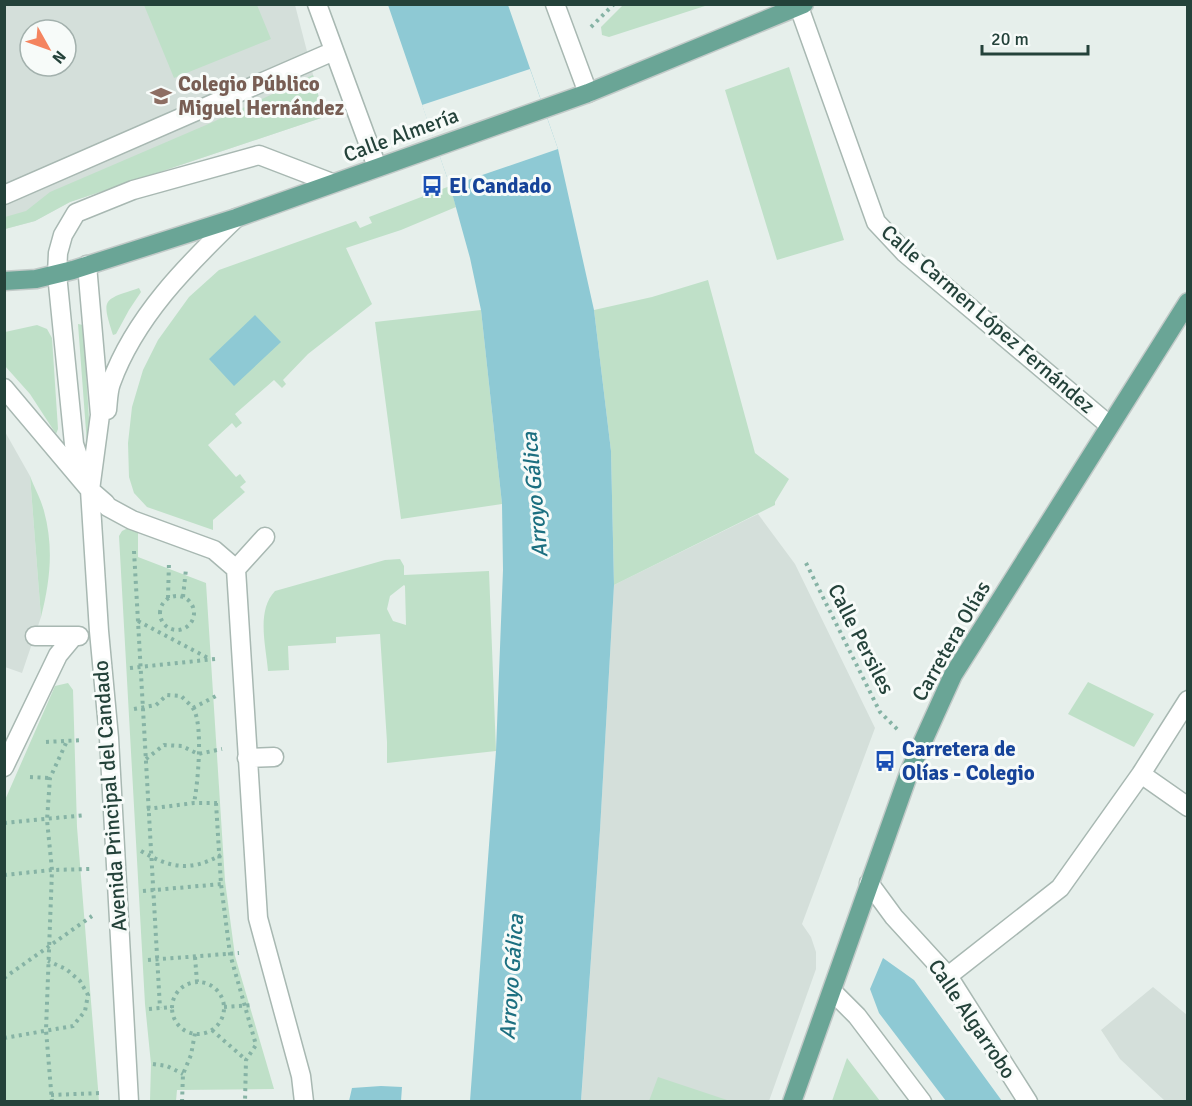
<svg xmlns="http://www.w3.org/2000/svg" width="1192" height="1106" viewBox="0 0 1192 1106" font-family="Signika,sans-serif">
	<style>
		.built { fill: #d4dfda; fill-rule: evenodd }
		.green { fill: #bfe0c8; fill-rule: evenodd }
		.water { fill: #8ec9d4 }
		.pier { fill: #e6efeb }
		.lines { fill: none; stroke-linecap: round; stroke-linejoin: round }
		.minor-casing { stroke: #a8b8b2; stroke-width: 21 }
		.major-casing { stroke: #c2cac8; stroke-width: 21 }
		.path { stroke: #86b3a5; stroke-width: 4; stroke-dasharray: 3 4.5; stroke-linecap: butt }
		.minor { stroke: #fff; stroke-width: 18 }
		.major { stroke: #6aa596; stroke-width: 18 }
		.labels { text-anchor: middle; stroke-width: 6; stroke-linejoin: round; paint-order: stroke }
		.education-label { font-size: 21px; font-weight: bold; fill: #785e54; stroke: #f7fbf9; text-anchor: start }
		.street-label { font-size: 21px; fill: #24423a; stroke: #f7fbf9 }
		.transit-label { font-size: 21px; font-weight: bold; fill: #164399; stroke: #f7fbf9; text-anchor: start }
		.water-label { font-size: 22px; font-style: italic; fill: #1c6f80; stroke: #f7fbf9 }
	</style>
	<rect width="100%" height="100%" fill="#e6efeb"/>
	<!-- built -->
	<path class="built" d="M5,5H295L324,117L70,202L35,221L5,229ZM30,30H66V66H30Z
		M4,430L30,476L41,617L22,673L5,667Z
		M758,514L795,564L875,728L802,924L811,937L816,952V969L769,1101L581,1102L600,830L614,585Z
		M1153,987L1187,1015V1101H1165L1120,1059L1101,1030Z"/>
	<!-- green -->
	<path class="green" d="M144,5H257L271,39L174,78Z
		M623,5V4L708,5L609,37L602,35L601,27Z
		M789,67L844,240L777,260L725,90Z
		M313,75L324,117L70,202L35,221L5,229V217L26,211L50,192L213,122Z
		M450,186L456,207L401,230L346,248L372,304L308,354L283,380L286,384L282,388L274,380L235,414L242,423L236,428L232,423L208,445L236,477L240,474L246,482L240,487L245,492L213,520V530L147,507L134,493L129,477L128,443L132,407L143,370L158,340L189,297L219,270L356,221L360,228L372,223L369,217Z
		M708,280L755,453L789,479L775,502V505L614,585L611,451L594,310L652,297Z
		M139,288L141,292L129,310L116,334L113,335C101,298 103,300 139,288Z
		M481,310L502,504L401,519L375,322Z
		M78,324L83,325L90,434L89,471Z
		M37,325L47,329L52,338L58,429L56,434L30,394L5,366V332Z
		M30,476C34,487 41,499 44,511C54,548 50,581 41,617Z
		M128,528L138,530V557L206,583L225,881L235,956L274,1089L177,1090L176,1101L150,1100L151,1064L145,1004L119,536L122,531Z
		M400,559L404,566V575L489,571L496,751L387,763V742L380,634L336,637V643L288,646L289,670L268,671C266,646 256,611 275,591L385,560ZM404,585L405,586L406,625L393,621L387,609L390,596Z
		M1088,682L1154,714L1134,747L1068,714Z
		M68,683L73,690L77,827L99,1101H5V800L55,686Z
		M847,1058L880,1101H832Z
		M658,1077L730,1101H649Z"/>
	<!-- water -->
	<path class="water" d="M388,5H508L558,149L594,310L611,451L614,585L600,830L581,1101H470L496,751L503,570L502,504L481,310L470,258L450,186Z
		M255,315L281,342L234,386L209,359Z
		M883,958L914,980L1002,1101H946L879,1013L870,989Z
		M381,1086L402,1087L401,1101H349L352,1088Z"/>
	<!-- pier -->
	<path class="pier" d="M530,69L558,149L450,186L422,105Z"/>
	<g class="lines">
		<defs>
			<path id="minor" d="M317,4L377,167
				M555,4L588,93
				M799,7L876,222L905,253L1109,425
				M4,195L334,51
				M87,265L100,415L90,490L99,631L109,738L129,1102
				M4,388L90,490L105,503L108,507L132,520L214,550L236,569L258,918L301,1076L304,1102
				M107,410C108,401 108,391 111,383C135,317 187,265 236,218
				M86,480L74,444L57,274L58,253L63,235L76,213L133,190L259,155L332,183
				M236,569L265,537
				M35,636H79
				M247,758L274,757
				M4,767L58,655L73,637
				M1141,774L1188,807
				M869,883L894,917L948,976L1028,1102
				M948,976L1060,888L1141,774L1188,700
				M832,991L857,1016L922,1102"/>
			<path id="major" d="M4,281L36,279L73,270L236,218L588,93L804,4
				M792,1102L910,770L953,675L1188,302"/>
		</defs>
		<!-- minor casing -->
		<use href="#minor" class="minor-casing"/>
		<!-- major casing -->
		<use href="#major" class="major-casing"/>
		<!-- path -->
		<path class="path" d="M591,27L614,4
			M134,551L160,1008
			M806,563L880,712L899,731
			M160 613a17 17 0 1 1 34 0a17 17 0 1 1-34 0Z
			M183,597L186,569
			M168,598L169,562
			M138,621L210,659
			M130,668L215,659
			M193,708L216,696
			M134,709L156,705L167,695L181,696C185,700 191,705 194,710C203,727 198,783 194,803
			M46,742L83,740
			M146,759L164,745L182,746L198,754L222,749
			M30,777L50,778
			M216,803L221,884L230,954L256,1045L246,1060L245,1102
			M147,809L194,803H217
			M4,823L86,815
			M141,851C170,868 190,872 221,855
			M4,875L52,870L91,869
			M143,891L222,884
			M195,957L197,982
			M148,960L239,953
			M4,978L92,916
			M172 1008a26 26 0 1 1 52 0a26 26 0 1 1-52 0Z
			M224,1007L253,1005
			M149,1009L172,1007
			M212,1030L246,1060
			M4,1038L73,1026L85,1011L88,995L80,981L66,969L48,961
			M153,1064L167,1066L183,1074
			M51,1095L101,1093
			M52,1102L46,1030L52,870L47,820L50,778L67,741
			M182,1102L183,1074L191,1055L195,1033"/>
		<!-- minor -->
		<use href="#minor" class="minor"/>
		<!-- major -->
		<use href="#major" class="major"/>
	</g>
	<!-- icons -->
	<defs>
		<symbol id="school-bare" viewBox="-9 -9 18 18"><path d="M0-5L7-2L0 1L-7-2ZM-4 1L0 2.5L4 1V4Q0 6-4 4Z" fill="#8d6e63" stroke="#f7fbf9" stroke-width="2.5" paint-order="stroke"/></symbol>
		<symbol id="bus-bare" viewBox="-9 -9 18 18"><path d="M-5-6H5V4H4V6H2V4H-2V6H-4V4H-5ZM-3.5-4V0h7V-4ZM-3.5 1.2v1.5H-2V1.2ZM2 1.2v1.5H3.5V1.2Z" fill="#1a4fb4" stroke="#f7fbf9" stroke-width="2.5" paint-order="stroke"/></symbol>
	</defs>
	<g fill-rule="evenodd">
		<use href="#school-bare" x="146" y="81" width="30" height="30"/>
		<use href="#bus-bare" x="417" y="171" width="30" height="30"/>
		<use href="#bus-bare" x="870" y="746" width="30" height="30"/>
	</g>
	<g class="labels">
		<!-- education labels -->
		<g class="education-label">
			<text x="178" y="91">Colegio Público<tspan x="178" dy="24">Miguel Hernández</tspan></text>
		</g>
		<!-- street labels -->
		<g class="street-label">
			<text transform="translate(401 135) rotate(-20)" y="7">Calle Almería</text>
			<text transform="translate(988 319) rotate(41)" y="7">Calle Carmen López Fernández</text>
			<text transform="translate(861 639) rotate(63)" y="7">Calle Persiles</text>
			<text transform="translate(951 641) rotate(-60)" y="7">Carretera Olías</text>
			<text transform="translate(110 796) rotate(-94)" y="7">Avenida Principal del Candado</text>
			<text transform="translate(972 1019) rotate(56)" y="7">Calle Algarrobo</text>
		</g>
		<!-- transit labels -->
		<g class="transit-label">
			<text x="449" y="193">El Candado</text>
			<text x="902" y="756">Carretera de<tspan x="902" dy="24">Olías - Colegio</tspan></text>
		</g>
		<!-- water labels -->
		<g class="water-label">
			<text transform="translate(534 495) rotate(-95)" y="8">Arroyo Gálica</text>
			<text transform="translate(511 977) rotate(-86)" y="8">Arroyo Gálica</text>
		</g>
	</g>
	<!-- border -->
	<rect width="1192" height="1106" fill="none" stroke="#24423a" stroke-width="12"/>
	<!-- north arrow -->
	<g transform="translate(48 48) rotate(130)"><circle r="28" fill="#f7fbf9" stroke="#a3b1ad" stroke-width="1.5"/>
	<path d="M0-4.5L10 22L0 15L-10 22Z" fill="#f4845f"/>
	<text y="-9" font-size="16" font-weight="bold" text-anchor="middle" fill="#24423a">N</text>
	</g>
	<!-- scale -->
	<path d="M982 45v9h106v-9" fill="none" stroke="#24423a" stroke-width="3"/>
	<text x="991" y="45" font-size="18" fill="#24423a" stroke="#f7fbf9" stroke-width="4.5" paint-order="stroke">20 m</text>
</svg>
